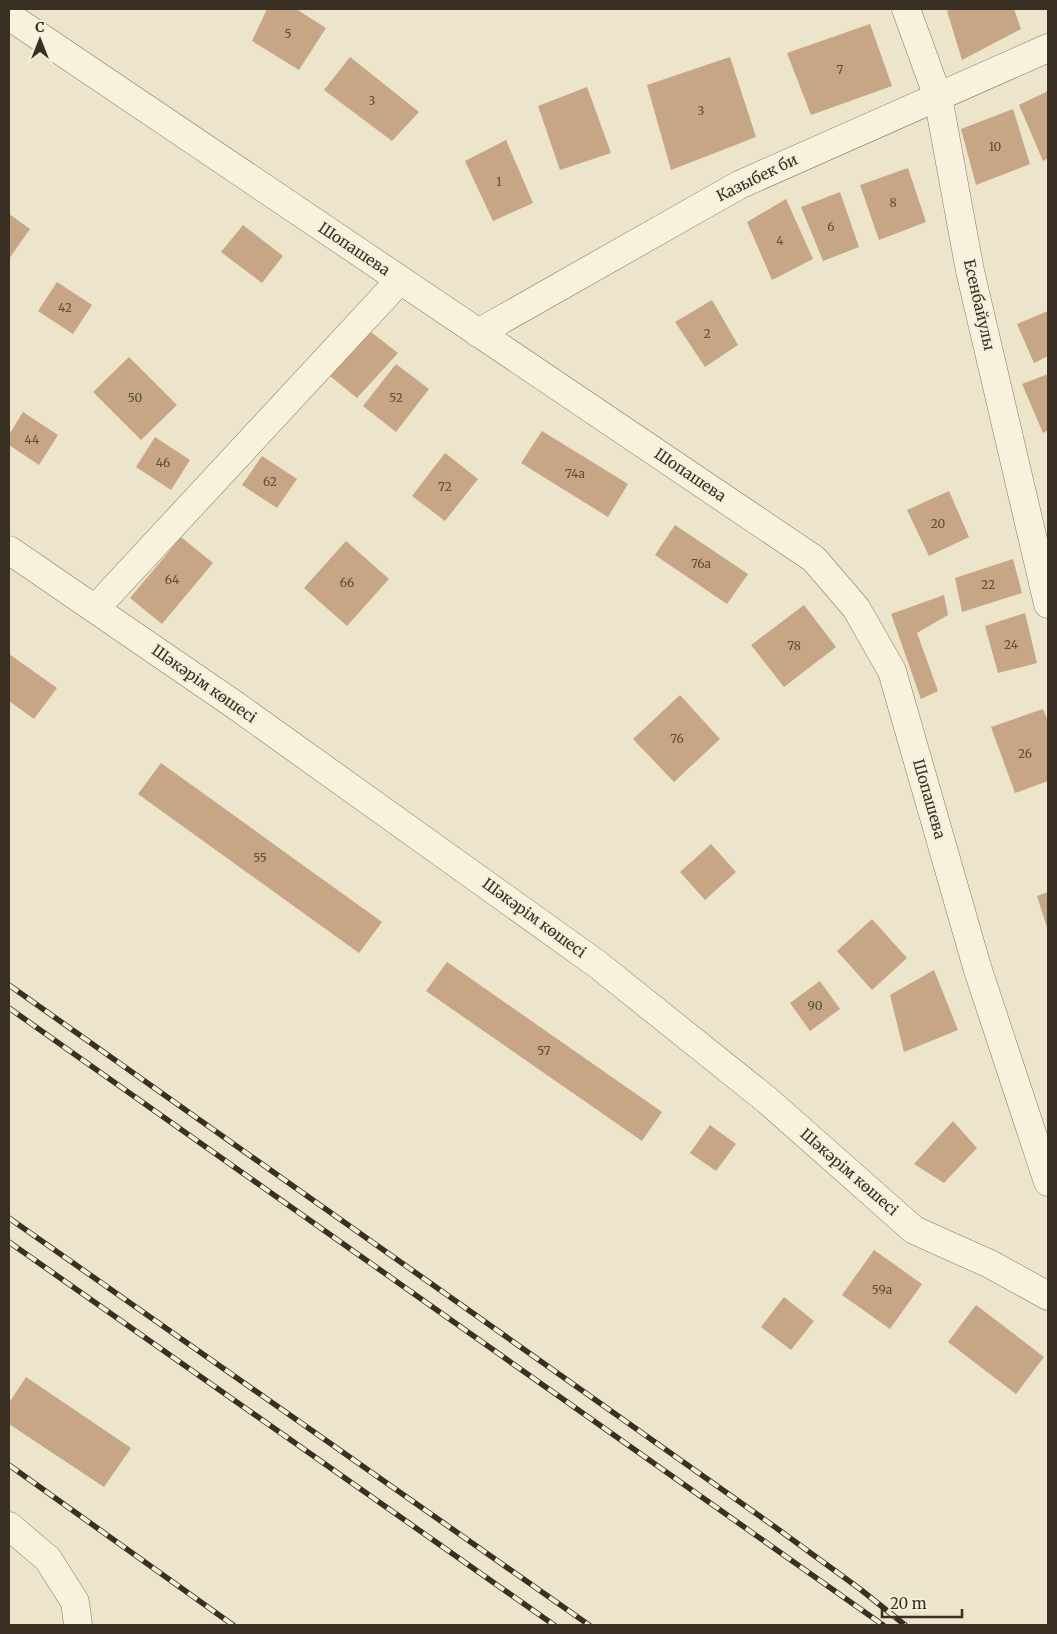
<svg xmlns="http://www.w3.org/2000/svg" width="1057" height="1634" viewBox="0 0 1057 1634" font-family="Merriweather,serif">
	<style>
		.building { fill: #c6a684 }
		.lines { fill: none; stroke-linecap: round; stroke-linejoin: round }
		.street-casing { stroke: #877860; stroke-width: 29 }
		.street { stroke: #f7f1de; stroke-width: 28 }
		.rail-casing { stroke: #392f22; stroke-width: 5.5 }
		.rail { stroke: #f4eeda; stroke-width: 4; stroke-dasharray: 11; stroke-linecap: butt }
		.labels { text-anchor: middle; stroke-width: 4; stroke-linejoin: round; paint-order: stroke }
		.number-label { font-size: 12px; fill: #5c4d3a }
		.street-label { font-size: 15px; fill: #392f22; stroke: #f4eeda }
	</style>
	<rect width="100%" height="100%" fill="#ece5cb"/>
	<!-- building -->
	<path class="building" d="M267,9H296L326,28L299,70L252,41Z
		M951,9H1014L1021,29L962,60L947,11Z
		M870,24L892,86L811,115L787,53Z
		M350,57L419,112L392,141L324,90Z
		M730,57L756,137L671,170L647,85Z
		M587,87L611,153L560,170L538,106Z
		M1048,91V158L1043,161L1019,105Z
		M1013,109L1030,164L976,185L961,129Z
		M506,140L533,203L493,221L465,161Z
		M908,168L926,222L879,240L860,185Z
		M840,192L859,247L823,261L801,207Z
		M786,199L813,259L772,280L747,222Z
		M9,214L30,229L9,259Z
		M243,225L283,256L262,283L221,252Z
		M57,282L92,305L73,334L38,311Z
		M712,300L738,345L705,367L675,322Z
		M1048,311V356L1034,363L1017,324Z
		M362,325L398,353L357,398L325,372Z
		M129,357L177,405L141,440L93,392Z
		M396,364L429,389L396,432L363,406Z
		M1048,374V430L1043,433L1022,384Z
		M23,412L58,435L39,465L9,445V435Z
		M542,431L628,484L608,517L521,463Z
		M155,437L190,460L171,490L136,467Z
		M445,453L478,479L445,521L412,496Z
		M262,456L297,479L277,508L242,485Z
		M949,491L969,537L929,556L907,510Z
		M675,525L748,574L727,604L655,555Z
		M181,537L213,563L162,624L130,598Z
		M346,541L389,579L347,626L304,588Z
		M1013,559L1022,593L962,612L955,578Z
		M944,595L948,615L917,633L938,691L921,699L891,614Z
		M804,605L836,647L784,687L751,645Z
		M1025,613L1037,663L998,673L985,626Z
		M9,654L57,688L34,719L9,701Z
		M680,695L720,739L674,782L633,739Z
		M1043,709L1048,721V781L1015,793L991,727Z
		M161,763L382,922L359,953L138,794Z
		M711,844L736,872L705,900L680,872Z
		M1048,892V931L1037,896Z
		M872,919L907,958L872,990L837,951Z
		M447,962L662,1112L642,1141L426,991Z
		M934,970L958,1030L904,1052L890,995Z
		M820,981L840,1009L810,1031L790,1003Z
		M953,1121L977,1148L944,1183L914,1164Z
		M710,1125L736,1144L716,1171L690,1153Z
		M874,1250L922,1284L890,1329L842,1295Z
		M784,1297L814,1321L791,1350L761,1327Z
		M976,1305L1044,1357L1016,1394L948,1342Z
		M26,1377L131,1448L104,1487L9,1424V1403Z"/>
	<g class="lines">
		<defs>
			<path id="street" d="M906,9L938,97L970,271L1048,604
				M9,16L814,559L856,608L892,671L977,967L1048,1182
				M478,333L739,185L1048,48
				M9,550L235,705L597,964L767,1100L914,1230L990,1264L1048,1296
				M95,609L400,280
				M9,1526L48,1559L75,1602L78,1625"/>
		</defs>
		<!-- street casing -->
		<use href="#street" class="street-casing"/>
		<!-- street -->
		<use href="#street" class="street"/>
		<defs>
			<path id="rail" d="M9,985L775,1527L860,1589L905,1625
				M9,1008L883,1625
				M9,1218L589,1625
				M9,1242L554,1625
				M9,1465L233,1625"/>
		</defs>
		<!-- rail casing -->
		<use href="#rail" class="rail-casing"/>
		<!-- rail -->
		<use href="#rail" class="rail"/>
	</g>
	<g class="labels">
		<!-- number labels -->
		<g class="number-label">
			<text x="288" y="38">5</text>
			<text x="840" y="74">7</text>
			<text x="372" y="105">3</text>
			<text x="701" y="115">3</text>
			<text x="995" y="151">10</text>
			<text x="499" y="186">1</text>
			<text x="893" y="207">8</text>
			<text x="831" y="231">6</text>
			<text x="780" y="245">4</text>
			<text x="65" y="312">42</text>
			<text x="707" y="338">2</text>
			<text x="135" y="402">50</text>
			<text x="396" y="402">52</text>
			<text x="32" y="444">44</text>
			<text x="163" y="467">46</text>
			<text x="575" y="478">74а</text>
			<text x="270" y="486">62</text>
			<text x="445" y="491">72</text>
			<text x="938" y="528">20</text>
			<text x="701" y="568">76а</text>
			<text x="172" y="584">64</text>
			<text x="347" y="587">66</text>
			<text x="988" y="589">22</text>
			<text x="1011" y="649">24</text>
			<text x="794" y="650">78</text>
			<text x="677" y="743">76</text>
			<text x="1025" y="758">26</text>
			<text x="260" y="862">55</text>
			<text x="815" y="1010">90</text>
			<text x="544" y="1055">57</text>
			<text x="882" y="1294">59а</text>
		</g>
		<!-- street labels -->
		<g class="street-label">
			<text transform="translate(757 178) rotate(-26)" y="5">Казыбек би</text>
			<text transform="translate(354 249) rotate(34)" y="5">Шопашева</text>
			<text transform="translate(979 305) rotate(77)" y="5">Есенбайулы</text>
			<text transform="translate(690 475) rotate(34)" y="5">Шопашева</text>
			<text transform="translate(204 684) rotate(35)" y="5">Шәкәрім көшесі</text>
			<text transform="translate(929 799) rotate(74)" y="5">Шопашева</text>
			<text transform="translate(534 918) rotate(36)" y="5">Шәкәрім көшесі</text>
			<text transform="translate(849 1172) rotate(41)" y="5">Шәкәрім көшесі</text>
		</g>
	</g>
	<!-- border -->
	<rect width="1057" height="1634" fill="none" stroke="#392f22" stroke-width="20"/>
	<!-- north arrow -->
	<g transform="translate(40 40)" stroke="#f4eeda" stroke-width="4" paint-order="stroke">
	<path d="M0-4L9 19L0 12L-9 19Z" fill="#392f22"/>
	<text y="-8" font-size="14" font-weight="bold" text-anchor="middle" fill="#392f22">С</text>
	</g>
	<!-- scale -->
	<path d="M882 1609v8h80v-8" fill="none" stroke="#392f22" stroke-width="2.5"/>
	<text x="890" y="1609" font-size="15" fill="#392f22" stroke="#f4eeda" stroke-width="4" paint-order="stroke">20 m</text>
</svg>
